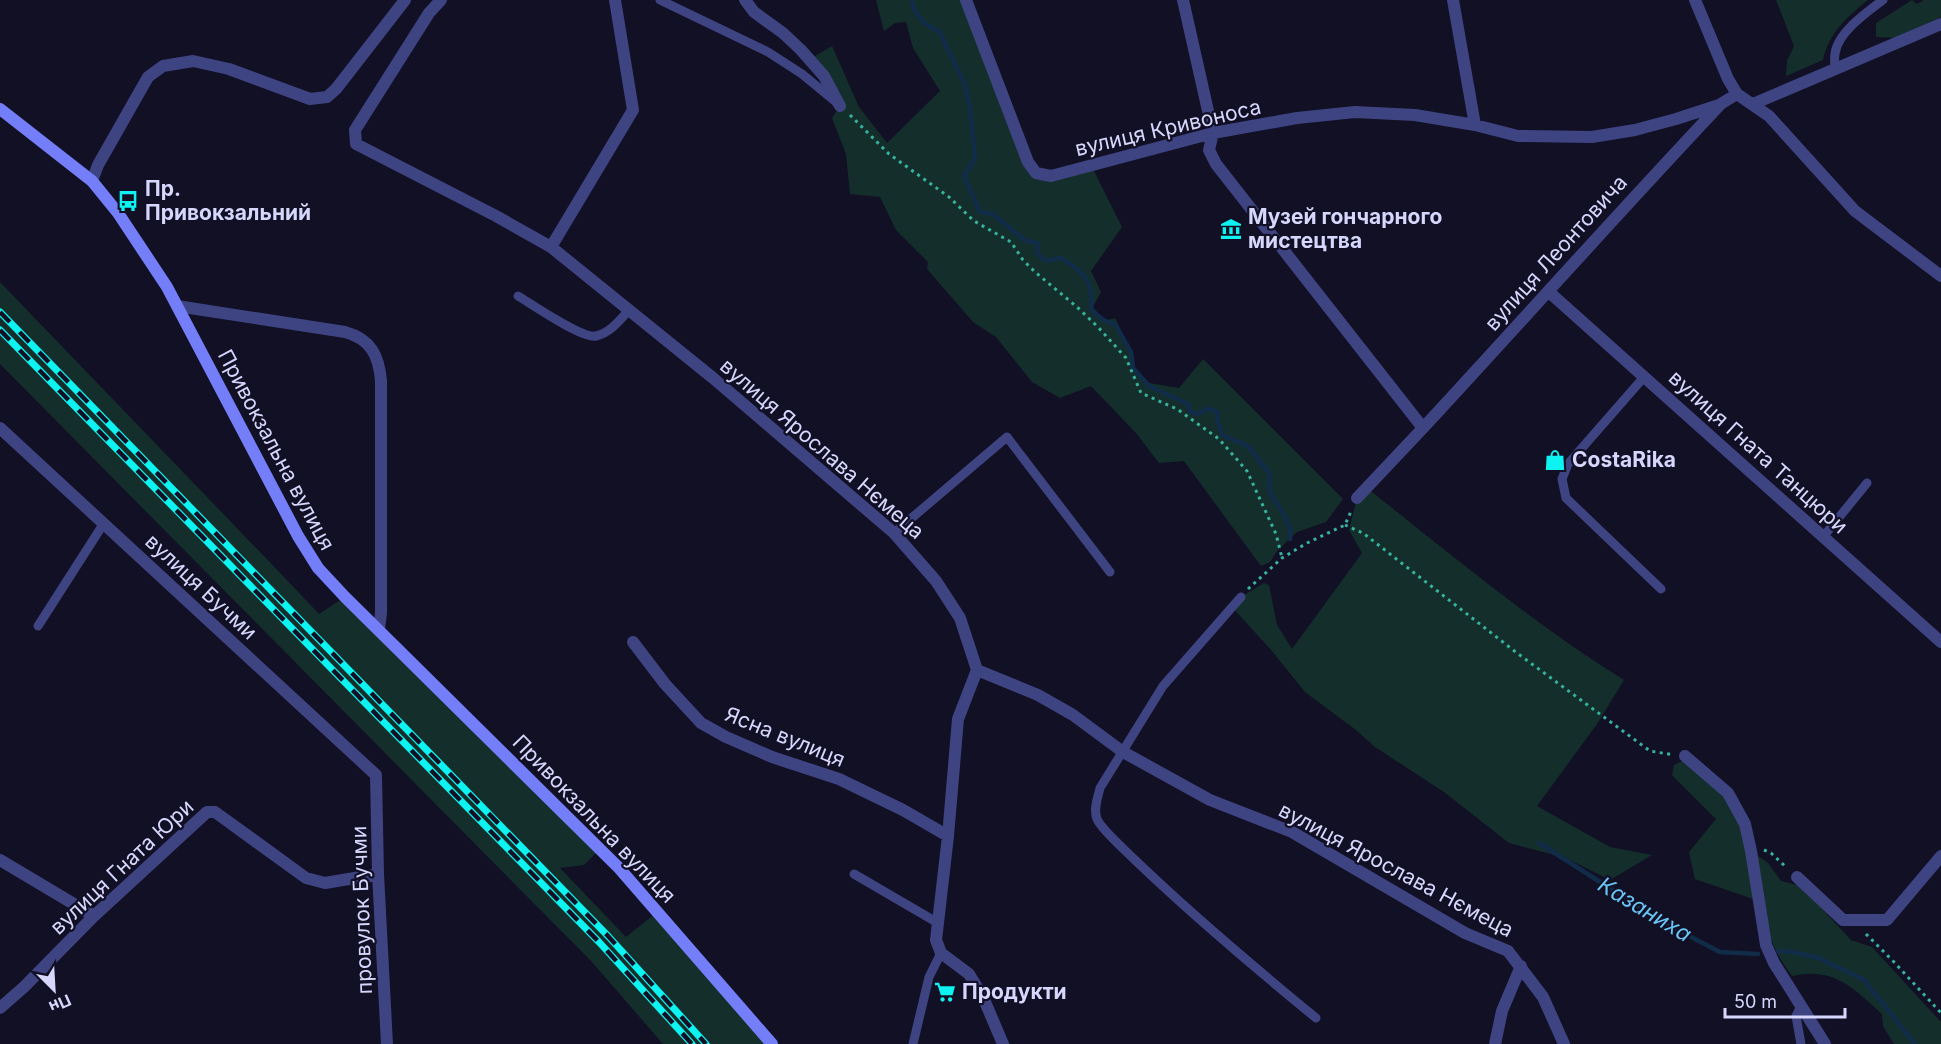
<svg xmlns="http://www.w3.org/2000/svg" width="1941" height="1044" viewBox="0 0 1941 1044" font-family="Inter,sans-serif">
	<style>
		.green { fill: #142f2b }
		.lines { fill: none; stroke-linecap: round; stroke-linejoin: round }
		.stream { stroke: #112c49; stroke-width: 4.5 }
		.path { stroke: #36b29d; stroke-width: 3; stroke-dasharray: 3 4.5; stroke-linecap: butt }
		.lane { stroke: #3e4382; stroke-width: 9 }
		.street { stroke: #3e4382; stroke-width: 12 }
		.secondary { stroke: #737ef8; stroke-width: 12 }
		.rail-casing { stroke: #0df3f1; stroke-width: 7 }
		.rail { stroke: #121025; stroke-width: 4.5; stroke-dasharray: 14; stroke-linecap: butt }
		.labels { text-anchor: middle; stroke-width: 4.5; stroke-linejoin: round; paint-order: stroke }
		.street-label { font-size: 21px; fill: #d7d7fd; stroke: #121025 }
		.poi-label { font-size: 21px; font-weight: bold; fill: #d7d7fd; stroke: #121025; text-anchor: start }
		.water-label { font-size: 22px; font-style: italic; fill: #6ac5f7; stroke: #121025 }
	</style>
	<rect width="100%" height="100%" fill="#121025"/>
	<!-- green -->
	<path class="green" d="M876,0H966L1036,173L1091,165L1122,227L1091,271L1101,292L1093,307L1105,321L1115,318L1134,357L1133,368L1149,383L1179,388L1203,359L1343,499L1326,522L1297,532L1277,551L1270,562L1261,566L1184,461L1159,463L1136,433L1091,386L1060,398L1032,382L996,337L973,322L927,269L928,262L896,230L880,197L850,194L846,154L832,118L840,106L810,59L832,46L859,107L887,143L940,91L913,48L906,22L895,23L884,31Z
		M1776,0H1868C1847,17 1829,33 1823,60L1786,76L1787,61L1794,46Z
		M1912,0L1917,4L1924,0H1941V17L1896,38L1876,37V23Z
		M0,282L285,578L319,614L345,597L600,849L584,865L560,868L626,937L657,912L772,1044H663L592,962L0,364Z
		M1367,488C1450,554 1533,623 1624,680L1597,724L1537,806L1610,847L1652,855L1610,880L1566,858L1509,843L1444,792L1375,747L1356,730L1305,692L1272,651L1232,607L1241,597L1264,583L1269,585L1277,625L1292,649L1362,553L1349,530L1357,498Z
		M1684,760L1728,793L1751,851L1768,863L1781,881L1801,886L1851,940L1872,947L1941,1022V1044H1894L1883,1026L1882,1014C1863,997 1843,975 1815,974C1808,973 1799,975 1792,976C1772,949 1768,933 1759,901L1695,879L1689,852L1716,819L1672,775L1674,765Z"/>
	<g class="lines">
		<!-- stream -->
		<path class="stream" d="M912,0C914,16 924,25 939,31L965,85L970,107L975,158L964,176L980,212L993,214L1024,240L1038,243L1037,253L1046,261L1061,258C1085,274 1094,280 1091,310L1105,321L1115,324L1131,352L1133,368L1149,386L1188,404L1190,411L1197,414L1209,408L1218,413L1217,419L1222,435L1248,446L1269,473L1270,493L1283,513L1290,528V539
			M1539,843L1666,924L1720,952L1758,954
			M1778,951L1793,952L1819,958L1864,980L1915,1044"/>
		<!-- path -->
		<path class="path" d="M850,115L889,154L949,197L974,221L1011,242L1023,260L1035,272L1077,307L1098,327L1126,358L1141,393L1177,409L1219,439L1247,471L1276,534L1282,558
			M1345,525L1363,533L1517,653L1650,751L1674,755
			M1248,589L1282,558L1307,543L1345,525L1352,509
			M1764,850L1771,853L1787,868
			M1866,934L1894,962L1941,1013"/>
		<!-- lane -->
		<path class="lane" d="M660,0L768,52L802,74L836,102
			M1835,69C1835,64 1834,59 1835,54C1837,33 1867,12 1883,0
			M518,296C533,305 582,339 596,336C610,333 620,320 629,310
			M1644,377L1568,464L1562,479L1566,498L1661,589
			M894,533L1007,437L1110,572
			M1823,537L1867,483
			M1241,597L1163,686L1100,788C1098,797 1093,809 1097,819C1101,829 1125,850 1134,859C1192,915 1254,967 1316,1018
			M38,626L104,523
			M854,874L938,923
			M913,1044L929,977L941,953
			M1801,1044L1796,1016L1801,1006"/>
		<!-- street -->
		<path class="street" d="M441,0L429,13L355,130L356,144L496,216L551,247L713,378L894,533L936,581L960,618L977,670L1038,695L1073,715L1123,752L1210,800L1292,832L1465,933L1508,951L1543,997L1564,1044
			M745,0L754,12L783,33L801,50L824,76L840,106
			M966,0L1028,162L1036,173L1051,176L1213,133L1297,118L1355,112L1415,115L1475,125L1518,136L1592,137L1635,130L1676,119L1719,105L1737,94
			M1183,0L1213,133L1209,150L1216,164L1423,428L1357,498
			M1453,0L1475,125
			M1695,0L1728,79L1737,94L1769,116L1855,211L1941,276
			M1753,104L1941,24
			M92,181L98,165L148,77L163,66L193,61L229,69L310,99L327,97L336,89L405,0
			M551,247L633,110L615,0
			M1549,292L1941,642
			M177,306L345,332C371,339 379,356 381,381V613L379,629
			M0,428L376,775L378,874L387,1044
			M1423,428C1522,321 1619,212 1719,106
			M633,642L665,684L701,723L726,737L772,757L839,779L903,810L948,836
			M977,670L958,719L948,836L936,940L941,953L969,974L983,997L1003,1044
			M1685,756L1728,793L1745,824L1751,851L1766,945L1774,963L1825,1044
			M0,860L94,916
			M1797,877L1843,920H1887L1941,856
			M0,1008L24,987L94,916L207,812H215L306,878L325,883L378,874
			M1495,1044L1502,1011L1521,966"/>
		<!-- secondary -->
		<path class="secondary" d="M0,109L92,181L118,213L167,287L298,536L318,568L345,597L619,868L772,1044"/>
		<defs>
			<path id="rail" d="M0,312L608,936L706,1044
				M0,330L599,942L692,1044"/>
		</defs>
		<!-- rail casing -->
		<use href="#rail" class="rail-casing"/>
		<!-- rail -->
		<use href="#rail" class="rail"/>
	</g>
	<!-- icons -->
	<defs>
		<symbol id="bus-bare" viewBox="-9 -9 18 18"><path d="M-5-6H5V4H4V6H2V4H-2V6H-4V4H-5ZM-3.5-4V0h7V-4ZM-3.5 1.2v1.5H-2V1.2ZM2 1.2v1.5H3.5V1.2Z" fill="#0df3f1" stroke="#121025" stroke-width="2.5" paint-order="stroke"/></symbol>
		<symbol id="museum-bare" viewBox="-9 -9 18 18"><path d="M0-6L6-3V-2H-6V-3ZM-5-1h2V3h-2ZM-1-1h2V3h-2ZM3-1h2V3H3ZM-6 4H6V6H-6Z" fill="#0df3f1" stroke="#121025" stroke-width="2.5" paint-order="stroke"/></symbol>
		<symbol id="shop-bare" viewBox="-9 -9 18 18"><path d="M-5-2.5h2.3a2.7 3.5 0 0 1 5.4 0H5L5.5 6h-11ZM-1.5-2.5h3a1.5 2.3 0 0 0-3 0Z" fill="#0df3f1" stroke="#121025" stroke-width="2.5" paint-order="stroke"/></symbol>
		<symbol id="supermarket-bare" viewBox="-9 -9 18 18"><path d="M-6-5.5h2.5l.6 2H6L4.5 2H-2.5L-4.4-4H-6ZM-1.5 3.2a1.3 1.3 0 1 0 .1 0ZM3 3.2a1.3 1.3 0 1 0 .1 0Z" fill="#0df3f1" stroke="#121025" stroke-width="2.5" paint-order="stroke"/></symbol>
	</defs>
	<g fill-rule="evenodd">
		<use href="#bus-bare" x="113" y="186" width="30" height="30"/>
		<use href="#museum-bare" x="1216" y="214" width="30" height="30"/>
		<use href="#shop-bare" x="1540" y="445" width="30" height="30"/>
		<use href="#supermarket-bare" x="930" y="977" width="30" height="30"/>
	</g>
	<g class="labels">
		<!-- street labels -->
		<g class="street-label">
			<text transform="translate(1168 128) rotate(-13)" y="7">вулиця Кривоноса</text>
			<text transform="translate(1556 253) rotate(-48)" y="7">вулиця Леонтовича</text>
			<text transform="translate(822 449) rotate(41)" y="7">вулиця Ярослава Нємеца</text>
			<text transform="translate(276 450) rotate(62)" y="7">Привокзальна вулиця</text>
			<text transform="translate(1758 452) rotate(42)" y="7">вулиця Гната Танцюри</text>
			<text transform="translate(201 587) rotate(43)" y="7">вулиця Бучми</text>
			<text transform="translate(785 737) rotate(22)" y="7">Ясна вулиця</text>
			<text transform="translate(594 819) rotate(46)" y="7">Привокзальна вулиця</text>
			<text transform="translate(122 867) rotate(-43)" y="7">вулиця Гната Юри</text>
			<text transform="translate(1396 870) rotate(28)" y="7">вулиця Ярослава Нємеца</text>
			<text transform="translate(362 910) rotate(-92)" y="7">провулок Бучми</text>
		</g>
		<!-- poi labels -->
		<g class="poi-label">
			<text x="145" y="196">Пр.<tspan x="145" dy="24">Привокзальний</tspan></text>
			<text x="1248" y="224">Музей гончарного<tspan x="1248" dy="24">мистецтва</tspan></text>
			<text x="1572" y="467">CostaRika</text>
			<text x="962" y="999">Продукти</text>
		</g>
		<!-- water labels -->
		<g class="water-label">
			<text transform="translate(1645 909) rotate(31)" y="8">Казаниха</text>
		</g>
	</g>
	<!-- north arrow -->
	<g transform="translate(54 990) rotate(156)" stroke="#121025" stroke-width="4.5" paint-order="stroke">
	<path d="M0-4.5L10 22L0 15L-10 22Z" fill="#d7d7fd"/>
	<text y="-9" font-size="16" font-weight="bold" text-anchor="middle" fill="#d7d7fd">Пн</text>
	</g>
	<!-- scale -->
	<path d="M1725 1008v9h120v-9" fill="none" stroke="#d7d7fd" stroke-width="3"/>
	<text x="1734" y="1008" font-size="18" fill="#d7d7fd" stroke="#121025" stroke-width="4.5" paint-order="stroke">50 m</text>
</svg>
